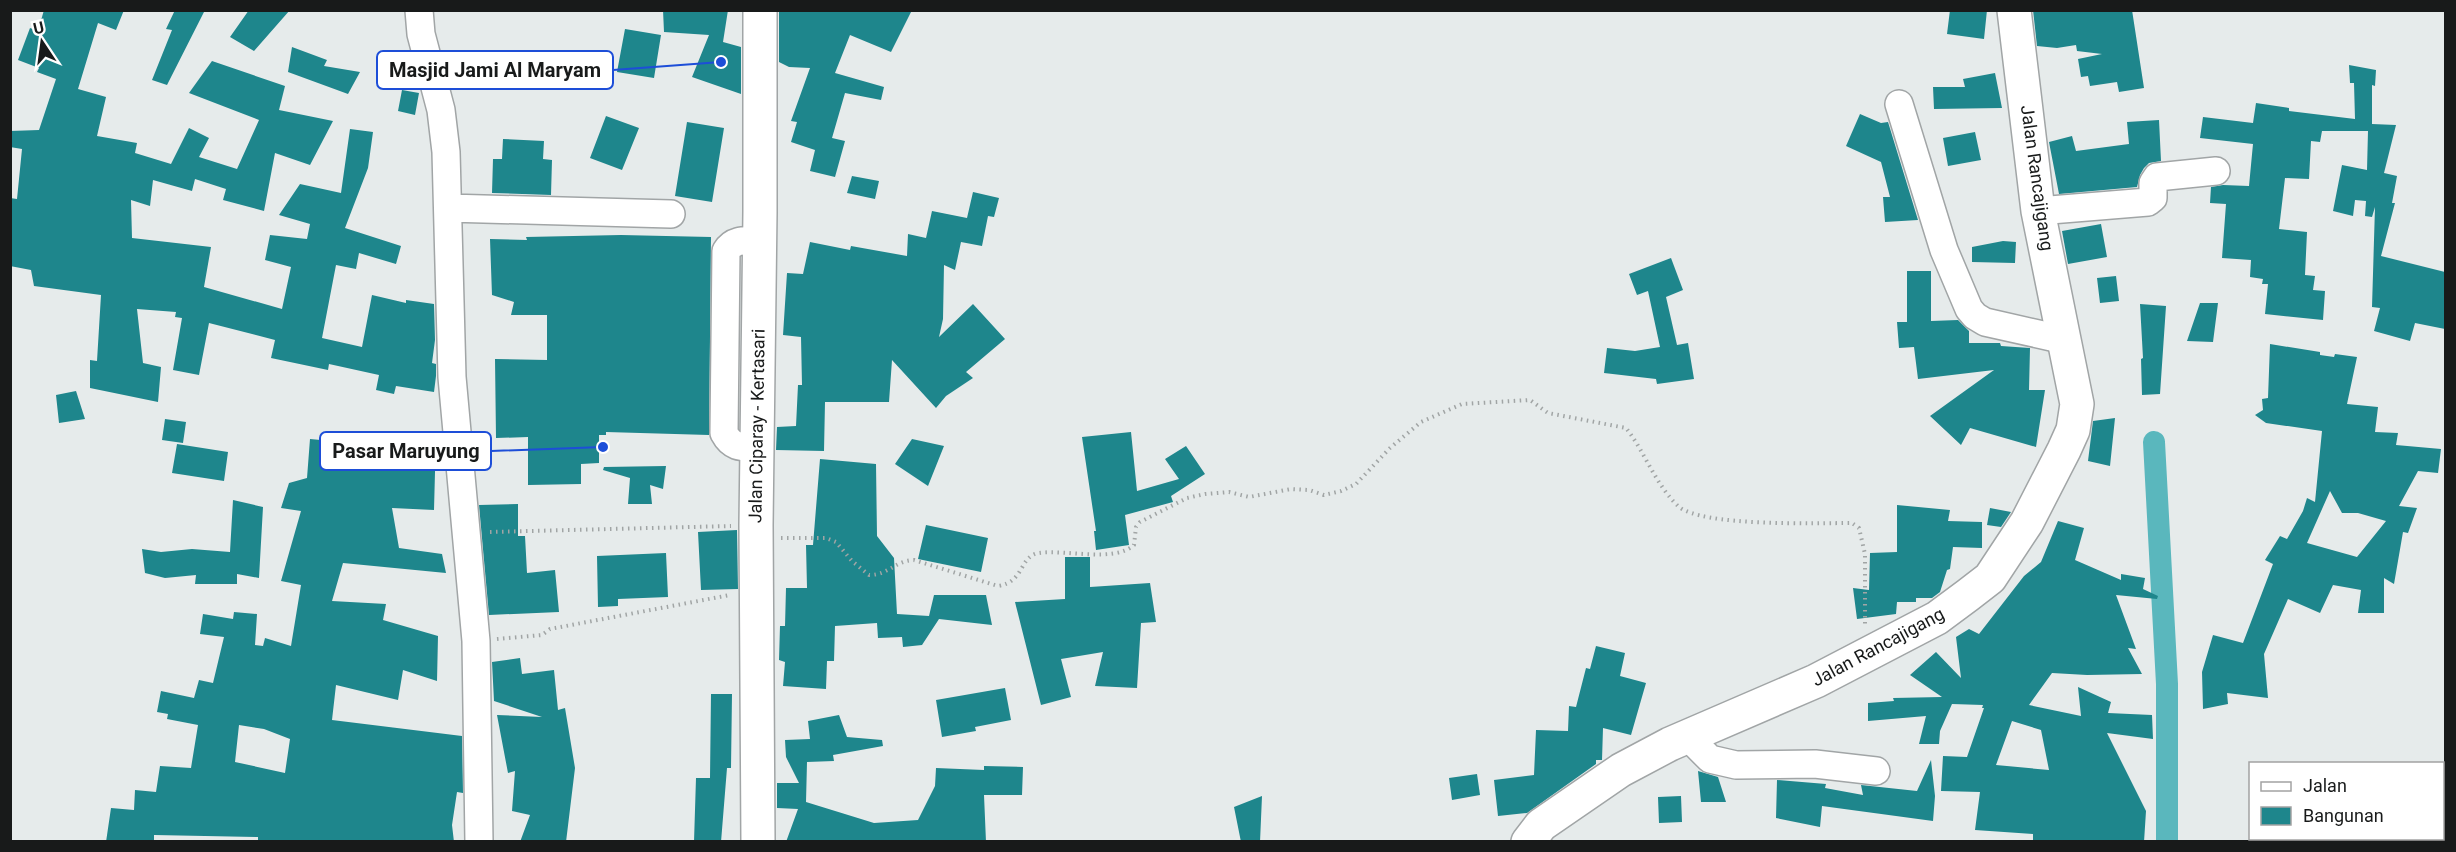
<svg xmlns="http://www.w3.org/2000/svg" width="2456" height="852" viewBox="0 0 2456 852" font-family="Roboto,sans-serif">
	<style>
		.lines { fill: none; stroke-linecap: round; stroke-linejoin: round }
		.canal { stroke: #5ab7bd; stroke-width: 22 }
		.river { stroke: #5ab7bd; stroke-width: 39 }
		.building { fill: #1e868c; fill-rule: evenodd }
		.minor-casing { stroke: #a1a5a6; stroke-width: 30 }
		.major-casing { stroke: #a1a5a6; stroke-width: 36 }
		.path { stroke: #a1a5a5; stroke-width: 4; stroke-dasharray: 1.5 4.5; stroke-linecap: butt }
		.minor { stroke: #fff; stroke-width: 27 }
		.major { stroke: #fff; stroke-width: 33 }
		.labels { text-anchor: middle; stroke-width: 4.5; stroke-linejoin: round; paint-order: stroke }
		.street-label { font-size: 18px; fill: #181a1a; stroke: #fff }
		.leader { fill: none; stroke: #1d4ed8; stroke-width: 2 }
		.callout-dot { fill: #1d4ed8; stroke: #fff; stroke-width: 2 }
		.callout { fill: #fff; stroke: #1d4ed8; stroke-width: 2 }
		.callout-label { font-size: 20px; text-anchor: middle; font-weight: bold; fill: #181a1a }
	</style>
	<rect width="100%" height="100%" fill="#e6ebeb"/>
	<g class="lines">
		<!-- canal -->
		<path class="canal" d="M2154,442L2167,684V842"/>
		<!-- river -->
		<path class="river" d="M2442,803L2446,801
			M2390,842L2391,838"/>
	</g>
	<!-- building -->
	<path class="building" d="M44,10H124L116,30L98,23L78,89L106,97L97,136L137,143L135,153L171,164L189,128L209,138L199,157L237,169L259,120L189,93L212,61L285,86L279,110L333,121L310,165L275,153L264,211L223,200L226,189L195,179L192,191L153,180L150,206L131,200L132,238L211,247L204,287L282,309L291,267L265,260L270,235L307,239L310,224L279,215L300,184L341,193L350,129L373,132L368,168L345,228L401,246L396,264L359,253L356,269L336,265L322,338L362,347L372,295L406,303V300L434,304L435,340L432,363L436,364V376L434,392L396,386L394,394L376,390L379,375L329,364L328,370L271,358L275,340L209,323L199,375L173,370L182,318L175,317L176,312L137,309L143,363L161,367L158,402L90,388V360L97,361L101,295L34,286L31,270L10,266V198L17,199L22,149L10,147V131L39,130L56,79L37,72L39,68L18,60L30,28L38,31Z
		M175,10H205L167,85L152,80L172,30L166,29Z
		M249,10H290L254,51L230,37Z
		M663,10H728L723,42L741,47V94L692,77L709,35L664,32Z
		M779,10H912L891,52L850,35L835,73L884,87L881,100L845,93L832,138L845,141L835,177L810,171L815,150L791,142L797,122L791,121L810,68L789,67L779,62Z
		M1950,10H1987L1984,39L1947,34Z
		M2033,10H2132L2144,88L2119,92L2117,82L2090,86L2088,76L2081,77L2078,59L2102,54L2077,51L2076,45L2057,48L2037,46Z
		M625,29L661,35L654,78L617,72Z
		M292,47L327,60L324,66L360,72L348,94L288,72Z
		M2349,65L2376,70L2375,86L2372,85V124L2396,125L2384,173L2397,176L2392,203H2395L2381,256L2445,272V329L2415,323L2410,341L2374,331L2380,308L2372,307L2375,207L2372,217L2365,216L2366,201L2355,200L2353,216L2333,211L2342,165L2367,170L2368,131H2322L2320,142L2311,141L2309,179L2285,178L2279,229L2307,232L2305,275L2315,276L2313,290L2325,291L2323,320L2265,314L2268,284H2262L2263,279L2250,277L2251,260L2222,258L2226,204L2210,203L2211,187L2223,185L2249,186L2253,144L2200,138L2203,117L2253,123L2256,103L2289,108V111L2355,119L2354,83H2350Z
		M1995,73L2002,108L1934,109L1933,87H1965L1963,79Z
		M402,90L419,93L415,115L398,111Z
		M1860,114L1881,123L1888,122L1918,220L1885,222L1883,197H1890L1881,162L1846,146Z
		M606,116L639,128L622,170L590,158Z
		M2159,120L2161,161L2149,163L2144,168L2140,175L2137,187L2059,194L2049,142L2072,136L2076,151L2129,144L2127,122Z
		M687,122L724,128L712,202L675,196Z
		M1975,132L1981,160L1948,166L1943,138Z
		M503,139L544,141L543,159L552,160L551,195L492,193L493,159H502Z
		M852,176L879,181L875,199L847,193Z
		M973,192L999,198L994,217L988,216L982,246L961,242L955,270L944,265L943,319L939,337L973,304L1005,339L966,372L973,378L946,396L936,408L892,360L889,402H825L824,451L776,450L777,427L796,426L798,385H802L801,337L783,335L787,273L803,274L810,242L850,250L851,246L907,256L908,234L926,238L932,211L967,218Z
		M2101,224L2107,257L2068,264L2062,231Z
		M621,235L711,237L709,435L606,432V435H599V463L581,464V484L528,485V437L496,438L495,359L547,360V315H511L514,302L492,295L490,239L527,240L526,237Z
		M2003,241L2016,242L2015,263L1972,262V247Z
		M1671,258L1683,290L1666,297L1677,345L1688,343L1694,379L1657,384L1656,379L1604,373L1607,348L1635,351L1660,347L1648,291L1637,295L1629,274Z
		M1907,271H1931V321L1958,320L1969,331V343H2000L2001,346L2030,348L2029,390H2045L2036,447L1970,428L1961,445L1930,416L1994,370L1918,379L1914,347L1899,348L1897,322H1907Z
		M2116,276L2119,301L2100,303L2097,278Z
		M2200,303H2218L2213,342L2187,341Z
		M2140,304L2166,306L2160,394L2142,395L2141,359L2143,358Z
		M2270,344L2320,352V355L2334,357L2335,354L2357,357L2347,404L2378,407L2375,432L2398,433L2396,445L2441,449L2438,473L2418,471L2399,506L2417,508L2408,533L2403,532L2394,584L2384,578V613H2358L2361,590L2333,585L2320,613L2288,599L2264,654L2268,698L2227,693L2228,704L2203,709L2202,672L2213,635L2243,643L2273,564L2265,560L2280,536L2287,539L2303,511L2307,498L2315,502L2322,431L2266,423L2255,415L2263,410L2262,399L2268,398ZM2330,491L2342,513H2358L2386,521L2357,557L2307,543Z
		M76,391L85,419L59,423L56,395Z
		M2115,418L2110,466L2088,461L2093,421Z
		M165,419L186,422L183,443L162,440Z
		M1131,432L1137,491L1179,479L1165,459L1186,446L1205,474L1171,496L1173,502L1125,515L1129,545L1096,550L1094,531H1096L1082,437Z
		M416,434H436L434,510L392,508L399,548L442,554L446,573L343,563L332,601L386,604L383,620L438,636L437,681L403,670L398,700L336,685L332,720L462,736L463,793L457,792L452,825L454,842L258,841V837L154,835V842H106L111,808L134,810L135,790L156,792L160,766L191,768L198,725L167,719L168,714L157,712L161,691L194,698L199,680L213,683L224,637L200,634L203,614L233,619L234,612L257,614L255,645L263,646L265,638L291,646L301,585L281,581L301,511L281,508L289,483L307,478L310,439L342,442L339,468L396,469V465L415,466ZM239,725L264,729L290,739L285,773L235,762Z
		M912,439L944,446L928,486L895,464Z
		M177,444L228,452L224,481L172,473Z
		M820,459L876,464L877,536L894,558L897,614L929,616L934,595H986L992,625L939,619L922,645L903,647L902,637L878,638L877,623L835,626L834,661H827L826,689L783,686L785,662L779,660L780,626H785L786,588H807L806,545H813Z
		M666,466L663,489L650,485L652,504H628L630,478L603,470L604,467Z
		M233,500L263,507L259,578L237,574V584H195L196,575L165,578L145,573L142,549L161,552L192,549L230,552Z
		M518,504V536H525L527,573L555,570L559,612L489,615L479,505Z
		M1897,505L1950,510L1948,521L1982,522V548L1953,547L1950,569L1947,570L1940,592L1932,598H1916V602H1897L1896,614L1857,619L1853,588L1869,590L1870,553L1897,552Z
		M1990,508L2011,512L2001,527L1987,525Z
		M2058,521L2084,528L2075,560L2121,580V574L2145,578L2143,589L2158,596L2157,599L2116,595L2136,649L2128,648L2142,674L2087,675L2052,673L2029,705L2081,716L2078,687L2111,702L2108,713L2152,715L2153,739L2107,733L2146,811L2144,842H2033V834L1975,830L1980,792L1941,791L1943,756L1967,757L1984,708H1982L1983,705L1952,704L1940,731L1939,744H1919L1926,716L1868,721V703L1894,701L1893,698L1942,697L1910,675L1936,652L1961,678L1956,637L1969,629L1979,634L2024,576L2041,562ZM2012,721L2041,730L2049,770L1996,765Z
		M926,525L988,538L981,572L918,559Z
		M737,530L738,589L701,590L698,532Z
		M666,553L668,597L618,599V606L598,607L597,556Z
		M1065,557H1090V587L1150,583L1156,622L1141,623L1137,688L1095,686L1103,652L1061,659L1071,697L1041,705L1015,602L1065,599Z
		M1596,646L1625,653L1620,676L1646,683L1631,735L1603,728L1602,760H1596V764L1527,813L1498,816L1494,780L1534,775L1536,730L1568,731L1569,706L1576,707L1586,668L1590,669Z
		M520,658L522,674L554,670L558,710L565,708L575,768L566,842H520L530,815L512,811L515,771L508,773L497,715L542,717L494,701L492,662Z
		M1005,688L1011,720L975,727L976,731L942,737L936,700Z
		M711,694H732L731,768H727L721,842H694L696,778H710Z
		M839,715L847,737L882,740L883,746L833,755L834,761L807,762L806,802L874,823L918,820L935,786L936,768L984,770V766L1023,767L1022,795H984L986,842H786L798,809L777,808V783H799L786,757L785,740L810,739L808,721Z
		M1931,760L1935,796L1933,821L1822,806L1820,827L1776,818L1777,780L1826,784L1825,788L1863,795L1861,785L1917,791Z
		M1698,771L1718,777L1726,802H1701Z
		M1477,774L1480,795L1452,800L1449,778Z
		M1262,796L1260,842H1241L1234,807Z
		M1681,796L1682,822L1659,823L1658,797Z"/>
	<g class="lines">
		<defs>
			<path id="minor" d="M419,10L421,34L441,110L446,152L452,377L476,641L479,842
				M1899,104L1944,250L1969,309L1975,316L1985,322L2065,340
				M448,208L671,214
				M2038,211L2148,202L2153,198V183L2157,177L2216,171
				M757,447C741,447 732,448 724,433L726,251C734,238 746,241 760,241
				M1691,734L1698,747L1710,759L1736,765L1815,764L1876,771"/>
			<path id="major" d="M758,842L756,525L760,212V10
				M1528,842L1541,825L1621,770L1670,744L1816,681L1937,618L1968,595L1990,578L2027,522L2064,450L2073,430L2077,404L2038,211L2014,10"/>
		</defs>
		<!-- minor casing -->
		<use href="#minor" class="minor-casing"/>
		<!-- major casing -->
		<use href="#major" class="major-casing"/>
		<!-- path -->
		<path class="path" d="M490,532L731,526
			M781,538H826L836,542L852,561L869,575C889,575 896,560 914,560L998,586C1025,582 1019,556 1039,553C1065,549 1114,563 1134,545L1136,527L1140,522L1187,498L1205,494L1229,492L1249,497L1291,489L1309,490L1324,495L1341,491L1356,484L1390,448L1421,422L1462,404L1530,400L1548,413L1626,428C1645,452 1655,484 1678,506C1701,527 1817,523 1852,523L1859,528L1865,554V627
			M497,639L542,635L550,629L730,595"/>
		<!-- minor -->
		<use href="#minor" class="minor"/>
		<!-- major -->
		<use href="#major" class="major"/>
	</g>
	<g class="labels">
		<!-- street labels -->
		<g class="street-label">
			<text transform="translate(2037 178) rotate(82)" y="6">Jalan Rancajigang</text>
			<text transform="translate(757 426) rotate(-89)" y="6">Jalan Ciparay - Kertasari</text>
			<text transform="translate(1878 647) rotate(-28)" y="6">Jalan Rancajigang</text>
		</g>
	</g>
	<!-- callouts -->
	<path class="leader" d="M721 62L613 70M603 447L491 451"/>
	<g class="callout-dot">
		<circle cx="721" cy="62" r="6"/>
		<circle cx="603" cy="447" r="6"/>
	</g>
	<g class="callout">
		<rect x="377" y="51" width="236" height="38" rx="6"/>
		<rect x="320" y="432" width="171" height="38" rx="6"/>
	</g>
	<g class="callout-label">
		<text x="495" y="77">Masjid Jami Al Maryam</text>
		<text x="406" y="458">Pasar Maruyung</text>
	</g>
	<!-- border -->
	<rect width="2456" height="852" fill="none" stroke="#181a1a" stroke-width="24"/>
	<!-- legend -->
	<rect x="2249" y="762" width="195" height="78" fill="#ffffff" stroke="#a3a3a3" stroke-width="1.5"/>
	<rect x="2261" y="782" width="30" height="9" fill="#ffffff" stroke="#a3a3a3" stroke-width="1.5"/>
	<text x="2303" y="792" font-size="18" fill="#181a1a">Jalan</text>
	<rect x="2261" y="807" width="30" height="18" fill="#1e868c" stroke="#a3a3a3" stroke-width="1.5"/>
	<text x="2303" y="822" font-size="18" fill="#181a1a">Bangunan</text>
	<!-- north arrow -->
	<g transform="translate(42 42) rotate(347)" stroke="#ffffff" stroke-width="4.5" paint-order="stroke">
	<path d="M0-4.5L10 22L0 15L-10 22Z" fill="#181a1a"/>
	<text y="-9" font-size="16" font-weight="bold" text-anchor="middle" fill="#181a1a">U</text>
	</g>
</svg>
